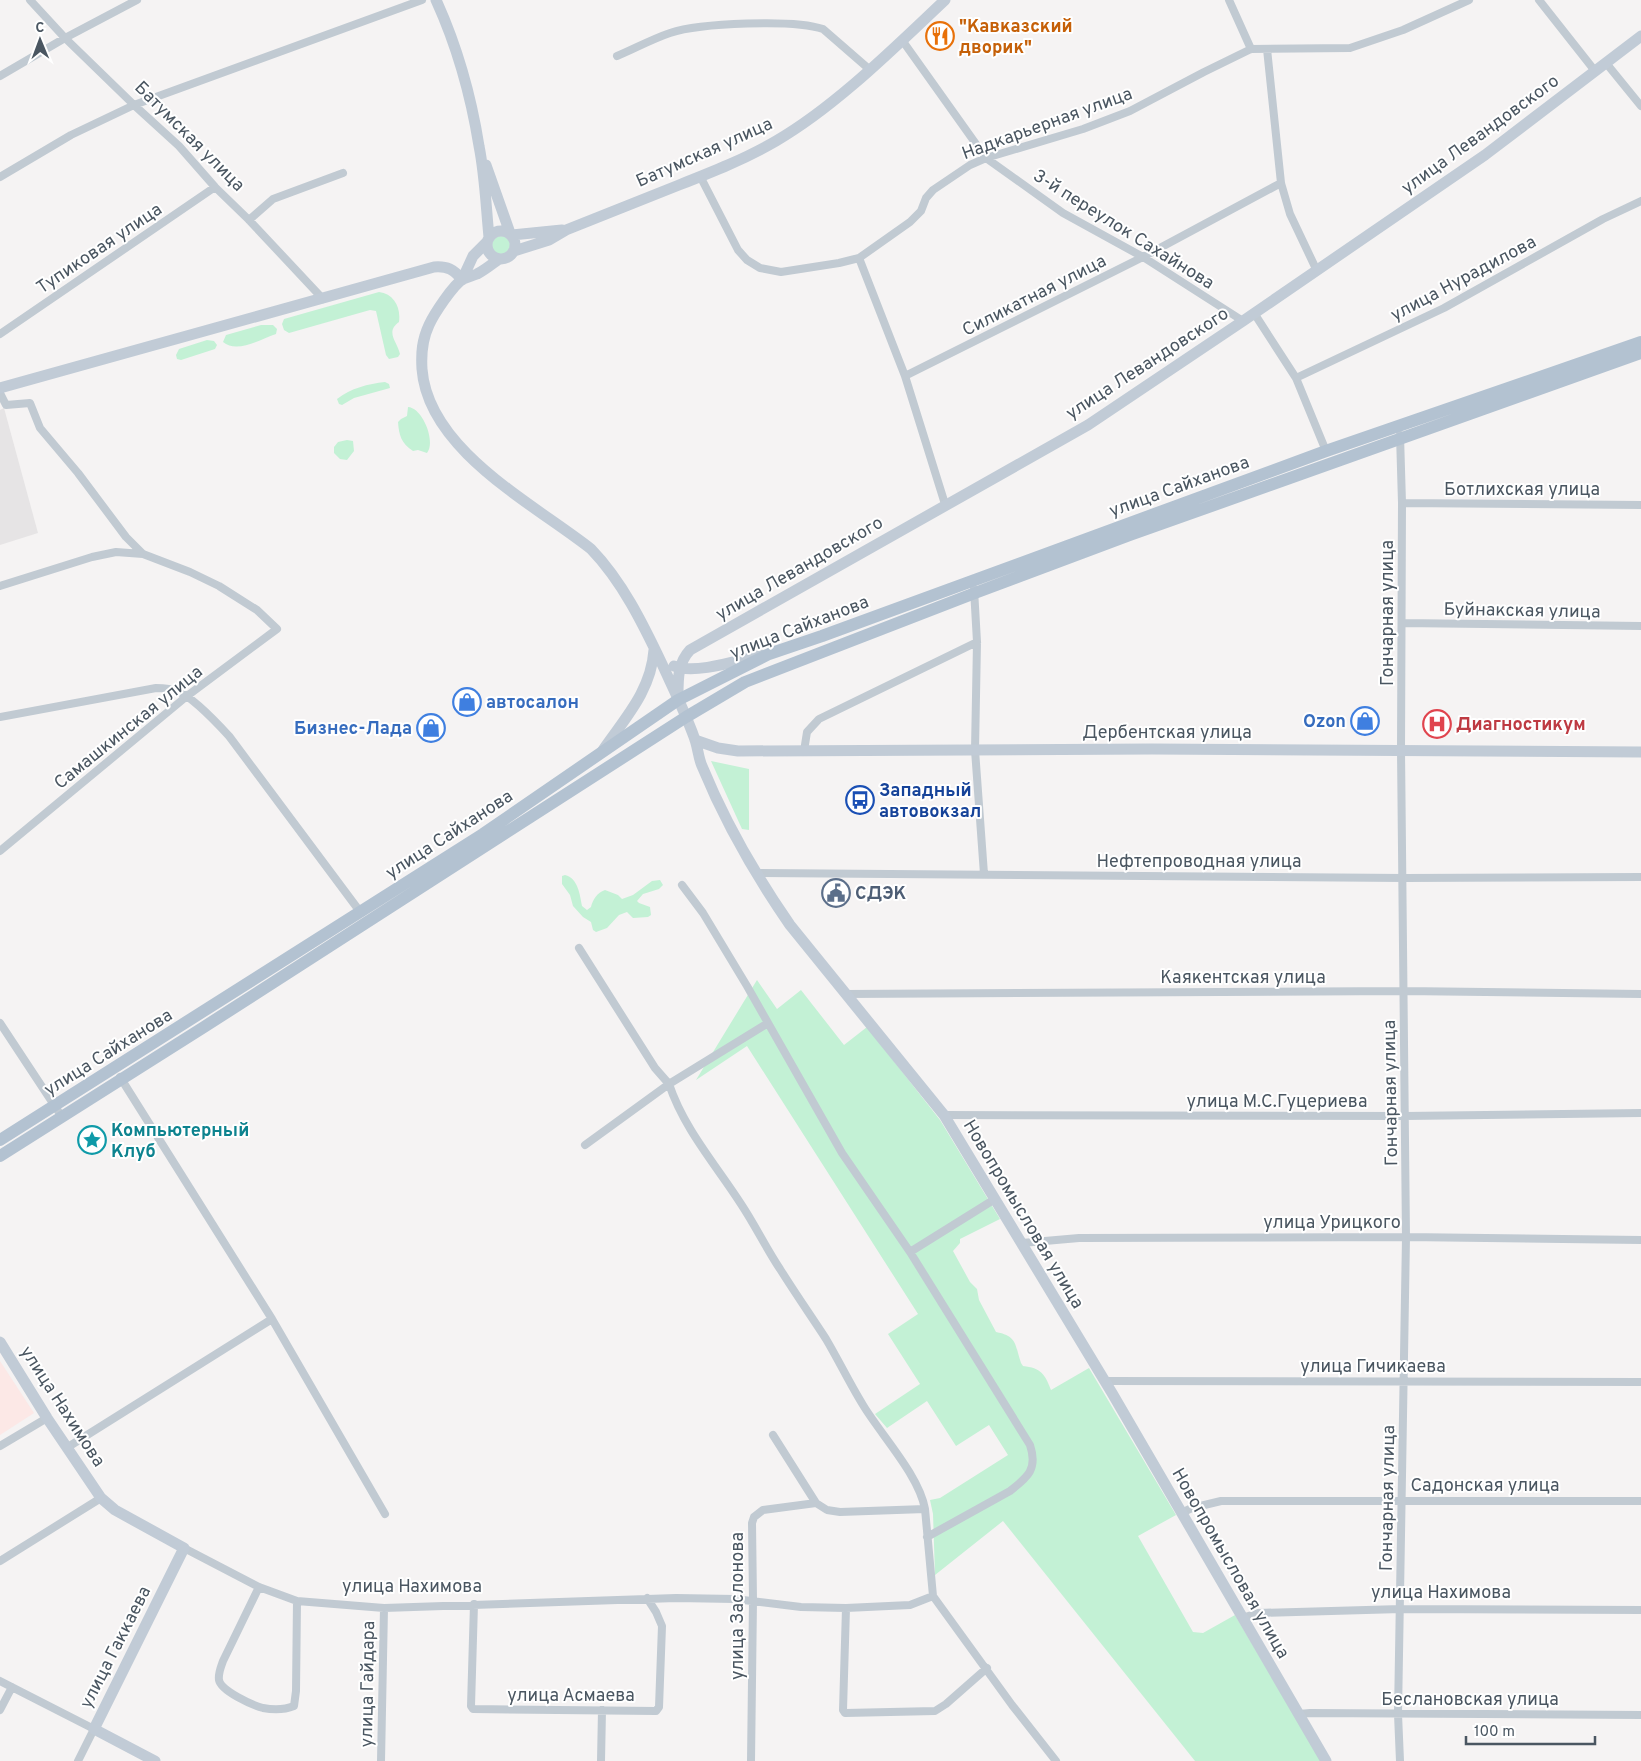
<svg xmlns="http://www.w3.org/2000/svg" width="1641" height="1761" viewBox="0 0 1641 1761" font-family="Overpass,sans-serif">
	<style>
		.education { fill: #e6e4e5 }
		.medical { fill: #fce8e6 }
		.green { fill: #c3f1d5 }
		.lines { fill: none; stroke-linecap: round; stroke-linejoin: round }
		.street { stroke: #c1cad2; stroke-width: 8 }
		.secondary { stroke: #c1cbd6; stroke-width: 11 }
		.primary { stroke: #b3c2d1; stroke-width: 12 }
		.labels { text-anchor: middle; stroke-width: 4; stroke-linejoin: round; paint-order: stroke }
		.food-label { font-size: 18px; font-weight: bold; fill: #c56008; stroke: #fff; text-anchor: start }
		.street-label { font-size: 18px; fill: #4a5661; stroke: #fff }
		.shop-label { font-size: 18px; font-weight: bold; fill: #366cbe; stroke: #fff; text-anchor: end }
		.health-label { font-size: 18px; font-weight: bold; fill: #be3a42; stroke: #fff; text-anchor: start }
		.transit-label { font-size: 18px; font-weight: bold; fill: #164399; stroke: #fff; text-anchor: start }
		.service-label { font-size: 18px; font-weight: bold; fill: #4e5e75; stroke: #fff; text-anchor: start }
		.culture-label { font-size: 18px; font-weight: bold; fill: #0d838f; stroke: #fff; text-anchor: start }
	</style>
	<rect width="100%" height="100%" fill="#f5f3f3"/>
	<!-- education -->
	<path class="education" d="M4,408L38,533L0,545V410Z"/>
	<!-- medical -->
	<path class="medical" d="M0,1361L34,1413L0,1435Z"/>
	<!-- green -->
	<path class="green" d="M492 245a9 9 0 1 1 18 0a9 9 0 1 1-18 0Z
		M379,292C394,294 401,307 399,322C385,332 397,341 400,354L398,357L389,359L386,355L376,311L370,310L289,333L284,330L282,324L284,319Z
		M261,325H273L277,329L276,334C261,339 237,354 223,342L226,335Z
		M207,340L214,341L217,345L215,349L181,360L177,359L176,355L179,349Z
		M385,382L389,384L390,388L354,398L342,405L339,404L337,399C351,388 368,384 385,382Z
		M408,407C423,408 436,442 427,453L418,450L413,451C401,443 399,435 398,422L401,419L407,416Z
		M347,440L353,441L354,451L347,460L340,459L334,453V447L338,442Z
		M711,761L749,769V830L742,829Z
		M565,875C578,878 580,895 582,906L587,910L591,907C593,899 597,893 605,890L618,895L622,899L633,895L652,881L660,880L663,885L659,889L643,894L637,901L639,903L650,907L651,915L648,917L633,918L627,912L619,915L607,928L596,932L593,930L591,922L583,917L573,906L570,895L562,884V876Z
		M757,980L777,1009L801,990L844,1045L867,1027L940,1120L1000,1219L960,1239V1243L953,1251L970,1282L977,1289L979,1300L996,1332C1018,1336 1015,1346 1021,1363L1023,1366C1041,1368 1045,1374 1051,1390L1089,1368L1176,1515L1138,1536L1193,1632L1203,1633L1235,1615L1321,1761H1195L1003,1521L935,1575L933,1514L930,1500L940,1498L1008,1455L989,1425L956,1446L927,1401L887,1428L875,1414L920,1384L888,1334L918,1314L747,1046L696,1080Z"/>
	<g class="lines">
		<!-- street -->
		<path class="street" d="M30,0L65,38L134,105L179,146L215,187L249,220L323,299
			M1229,0L1251,49
			M1539,0L1595,71
			M902,40L986,158L1063,213L1143,257L1243,321
			M1267,49L1281,183L1290,214L1317,271
			M617,56C634,49 652,39 670,33C700,23 794,19 823,29L869,69
			M1606,63L1641,106
			M0,76L65,38L137,0
			M700,176L738,250L747,260L760,268L781,272L839,263L859,258L910,222L921,211L926,198L933,190L970,165L986,158L1083,129L1130,111L1204,72L1251,49L1350,48L1403,30L1469,0
			M0,177L71,135L134,105L422,0
			M249,220L273,199L343,173
			M859,258L905,376L945,504
			M1254,313L1296,378L1326,451
			M0,334L215,187
			M905,376L1143,257L1281,183
			M1296,378L1444,308L1603,219L1641,201
			M0,393L6,405L30,403L40,428L78,473L126,537L143,554L190,572L219,586L257,610L277,629L187,696L0,851
			M1402,503L1641,505
			M0,586L92,557L116,552L143,554
			M974,589L977,642L975,750L984,874
			M1402,623L1641,626
			M0,717L156,688C164,688 172,689 179,692C194,698 217,723 229,736L361,913
			M804,751L807,732L819,719L977,642
			M757,873L1404,878L1641,877
			M682,885L703,913L747,986L842,1153L910,1252L1030,1445C1038,1469 1028,1477 1010,1491L927,1537
			M579,948L655,1068L669,1084L585,1145
			M845,994L1404,991L1641,994
			M0,1023L62,1117
			M768,1023L669,1084C684,1129 716,1165 741,1204C755,1225 766,1248 780,1269C795,1293 811,1316 826,1339C839,1361 850,1384 863,1405C881,1435 919,1475 925,1509L933,1596L1012,1705L1056,1761
			M120,1077L272,1319L385,1514
			M944,1115L1405,1116L1641,1113
			M1022,1243L1079,1238L1406,1237L1641,1240
			M910,1252L995,1199
			M1104,1381L1641,1382
			M773,1435L816,1503L827,1510L840,1512L925,1509
			M0,1446L47,1418
			M68,1447L272,1319
			M1181,1513L1192,1508L1221,1501H1641
			M184,1548L259,1587L297,1601L384,1608L676,1598L735,1599L801,1607L846,1608L910,1605L933,1596
			M0,1561L101,1498
			M259,1587L223,1661C221,1667 218,1673 219,1680C221,1691 252,1705 263,1708C274,1710 284,1710 294,1706L296,1691L297,1601
			M474,1604L471,1706L473,1709L656,1711L659,1707L662,1626L656,1612L647,1598
			M846,1608L843,1710L845,1713L935,1711L946,1704L987,1668
			M1242,1618L1258,1613L1401,1609L1641,1610
			M0,1681L94,1729L78,1761
			M0,1710L12,1687
			M1299,1714L1310,1713L1641,1715
			M381,1761L384,1608
			M601,1761L602,1710
			M751,1761L753,1600L752,1523L754,1517L763,1510L816,1503
			M1400,1761L1398,1714L1406,1237L1401,751L1402,503L1400,435"/>
		<!-- secondary -->
		<path class="secondary" d="M436,0C457,46 471,96 479,146C485,176 486,207 489,237
			M486,165L510,233
			M487 245a14 14 0 1 1 28 0a14 14 0 1 1-28 0Z
			M512,235L562,230
			M514,251L549,240L566,230C604,215 641,200 679,185C712,172 745,159 776,141C836,106 894,48 945,0
			M499,259C492,264 485,270 477,274C472,276 467,277 463,279C453,285 434,314 429,325C422,340 421,353 422,369C428,450 534,504 591,549C622,581 643,624 662,664C673,688 685,712 694,737C698,747 698,757 702,766C725,822 756,876 790,925L944,1115L1112,1393L1326,1761
			M462,280L473,256L487,242
			M0,388L434,267C447,266 454,269 462,280
			M674,666C694,675 739,660 761,655
			M678,695C678,678 678,663 690,650L1088,425L1243,321L1485,155L1641,36
			M695,740L718,748L738,751L1152,749L1641,752
			M603,750C625,718 651,691 654,650
			M0,1342L47,1418L101,1498L115,1510L184,1548L94,1729L155,1761"/>
		<!-- primary -->
		<path class="primary" d="M0,1140L483,834L678,700L769,654L822,636L1326,451L1641,342
			M0,1156L204,1027L686,717L745,682L975,593L1130,535L1641,353"/>
	</g>
	<!-- icons -->
	<defs>
		<symbol id="restaurant-ring" viewBox="-11 -11 22 22"><circle r="9.5" fill="#fff" stroke="#e8710a" stroke-width="1.5"/><path d="M-5-6h1v4h1v-4h1v4h1v-4h1v5L-1.5 .5V6h-2V.5L-5-1ZM5-6V6H3V1.5H1.5Q1.5-4 5-6Z" fill="#e8710a"/></symbol>
		<symbol id="shop-ring" viewBox="-11 -11 22 22"><circle r="9.5" fill="#fff" stroke="#3f7fe0" stroke-width="1.5"/><path d="M-5-2.5h2.3a2.7 3.5 0 0 1 5.4 0H5L5.5 6h-11ZM-1.5-2.5h3a1.5 2.3 0 0 0-3 0Z" fill="#3f7fe0"/></symbol>
		<symbol id="hospital-ring" viewBox="-11 -11 22 22"><circle r="9.5" fill="#fff" stroke="#e0444e" stroke-width="1.5"/><path d="M-5-5h3v3.5h4V-5h3V5h-3V1.5h-4V5h-3Z" fill="#e0444e"/></symbol>
		<symbol id="bus-ring" viewBox="-11 -11 22 22"><circle r="9.5" fill="#fff" stroke="#1a4fb4" stroke-width="1.5"/><path d="M-5-6H5V4H4V6H2V4H-2V6H-4V4H-5ZM-3.5-4V0h7V-4ZM-3.5 1.2v1.5H-2V1.2ZM2 1.2v1.5H3.5V1.2Z" fill="#1a4fb4"/></symbol>
		<symbol id="civic-ring" viewBox="-11 -11 22 22"><circle r="9.5" fill="#fff" stroke="#5c6f8a" stroke-width="1.5"/><path d="M-.6-6.5H3V-4.5H.6V-3L4-1V1h2V6H-6V1h2V-1L-.6-3ZM-1.2 2.5V6h2.4V2.5Z" fill="#5c6f8a"/></symbol>
		<symbol id="sight-ring" viewBox="-11 -11 22 22"><circle r="9.5" fill="#fff" stroke="#0f9aa8" stroke-width="1.5"/><path d="M0-6L1.8-2.2L6-1.7L2.9 1.2L3.7 5.4L0 3.3L-3.7 5.4L-2.9 1.2L-6-1.7L-1.8-2.2Z" fill="#0f9aa8"/></symbol>
	</defs>
	<g fill-rule="evenodd">
		<use href="#restaurant-ring" x="924" y="20" width="32" height="32"/>
		<use href="#shop-ring" x="451" y="686" width="32" height="32"/>
		<use href="#shop-ring" x="1349" y="705" width="32" height="32"/>
		<use href="#hospital-ring" x="1421" y="708" width="32" height="32"/>
		<use href="#shop-ring" x="415" y="712" width="32" height="32"/>
		<use href="#bus-ring" x="844" y="784" width="32" height="32"/>
		<use href="#civic-ring" x="820" y="877" width="32" height="32"/>
		<use href="#sight-ring" x="76" y="1124" width="32" height="32"/>
	</g>
	<g class="labels">
		<!-- food labels -->
		<g class="food-label">
			<text x="959" y="32">"Кавказский<tspan x="959" dy="21">дворик"</tspan></text>
		</g>
		<!-- street labels -->
		<g class="street-label">
			<text transform="translate(1047 123) rotate(-20)" y="6">Надкарьерная улица</text>
			<text transform="translate(1480 134) rotate(-36)" y="6">улица Левандовского</text>
			<text transform="translate(190 136) rotate(45)" y="6">Батумская улица</text>
			<text transform="translate(704 152) rotate(-24)" y="6">Батумская улица</text>
			<text transform="translate(1124 229) rotate(32)" y="6">3-й переулок Сахайнова</text>
			<text transform="translate(99 248) rotate(-34)" y="6">Тупиковая улица</text>
			<text transform="translate(1463 278) rotate(-28)" y="6">улица Нурадилова</text>
			<text transform="translate(1034 295) rotate(-27)" y="6">Силикатная улица</text>
			<text transform="translate(1147 363) rotate(-33)" y="6">улица Левандовского</text>
			<text transform="translate(1179 486) rotate(-20)" y="6">улица Сайханова</text>
			<text x="1522" y="495">Ботлихская улица</text>
			<text transform="translate(799 568) rotate(-30)" y="6">улица Левандовского</text>
			<text transform="translate(1522 610) rotate(1)" y="6">Буйнакская улица</text>
			<text transform="translate(1387 613) rotate(-90)" y="6">Гончарная улица</text>
			<text transform="translate(799 627) rotate(-21)" y="6">улица Сайханова</text>
			<text transform="translate(128 727) rotate(-39)" y="6">Самашкинская улица</text>
			<text x="1167" y="738">Дербентская улица</text>
			<text transform="translate(449 834) rotate(-33)" y="6">улица Сайханова</text>
			<text x="1199" y="867">Нефтепроводная улица</text>
			<text x="1243" y="983">Каякентская улица</text>
			<text transform="translate(108 1052) rotate(-32)" y="6">улица Сайханова</text>
			<text transform="translate(1390 1093) rotate(-91)" y="6">Гончарная улица</text>
			<text x="1277" y="1107">улица М.С.Гуцериева</text>
			<text transform="translate(1024 1214) rotate(59)" y="6">Новопромысловая улица</text>
			<text x="1332" y="1228">улица Урицкого</text>
			<text x="1373" y="1372">улица Гичикаева</text>
			<text transform="translate(63 1406) rotate(57)" y="6">улица Нахимова</text>
			<text x="1485" y="1491">Садонская улица</text>
			<text transform="translate(1387 1498) rotate(-89)" y="6">Гончарная улица</text>
			<text transform="translate(1231 1563) rotate(60)" y="6">Новопромысловая улица</text>
			<text x="412" y="1592">улица Нахимова</text>
			<text x="1441" y="1598">улица Нахимова</text>
			<text transform="translate(737 1606) rotate(-90)" y="6">улица Заслонова</text>
			<text transform="translate(115 1647) rotate(-63)" y="6">улица Гаккаева</text>
			<text transform="translate(367 1684) rotate(-89)" y="6">улица Гайдара</text>
			<text x="571" y="1701">улица Асмаева</text>
			<text x="1470" y="1705">Беслановская улица</text>
		</g>
		<!-- shop labels -->
		<g class="shop-label">
			<text x="486" y="708" text-anchor="start">автосалон</text>
			<text x="1346" y="727">Ozon</text>
			<text x="412" y="734">Бизнес-Лада</text>
		</g>
		<!-- health labels -->
		<g class="health-label">
			<text x="1456" y="730">Диагностикум</text>
		</g>
		<!-- transit labels -->
		<g class="transit-label">
			<text x="879" y="796">Западный<tspan x="879" dy="21">автовокзал</tspan></text>
		</g>
		<!-- service labels -->
		<g class="service-label">
			<text x="855" y="899">СДЭК</text>
		</g>
		<!-- culture labels -->
		<g class="culture-label">
			<text x="111" y="1136">Компьютерный<tspan x="111" dy="21">Клуб</tspan></text>
		</g>
	</g>
	<!-- north arrow -->
	<g transform="translate(40 40) rotate(359)" stroke="#ffffff" stroke-width="4" paint-order="stroke">
	<path d="M0-4L9 19L0 12L-9 19Z" fill="#4a5661"/>
	<text y="-8" font-size="14" font-weight="bold" text-anchor="middle" fill="#4a5661">С</text>
	</g>
	<!-- scale -->
	<path d="M1466 1736v8h129v-8" fill="none" stroke="#4a5661" stroke-width="2.5"/>
	<text x="1474" y="1736" font-size="15" fill="#4a5661" stroke="#ffffff" stroke-width="4" paint-order="stroke">100 m</text>
</svg>
